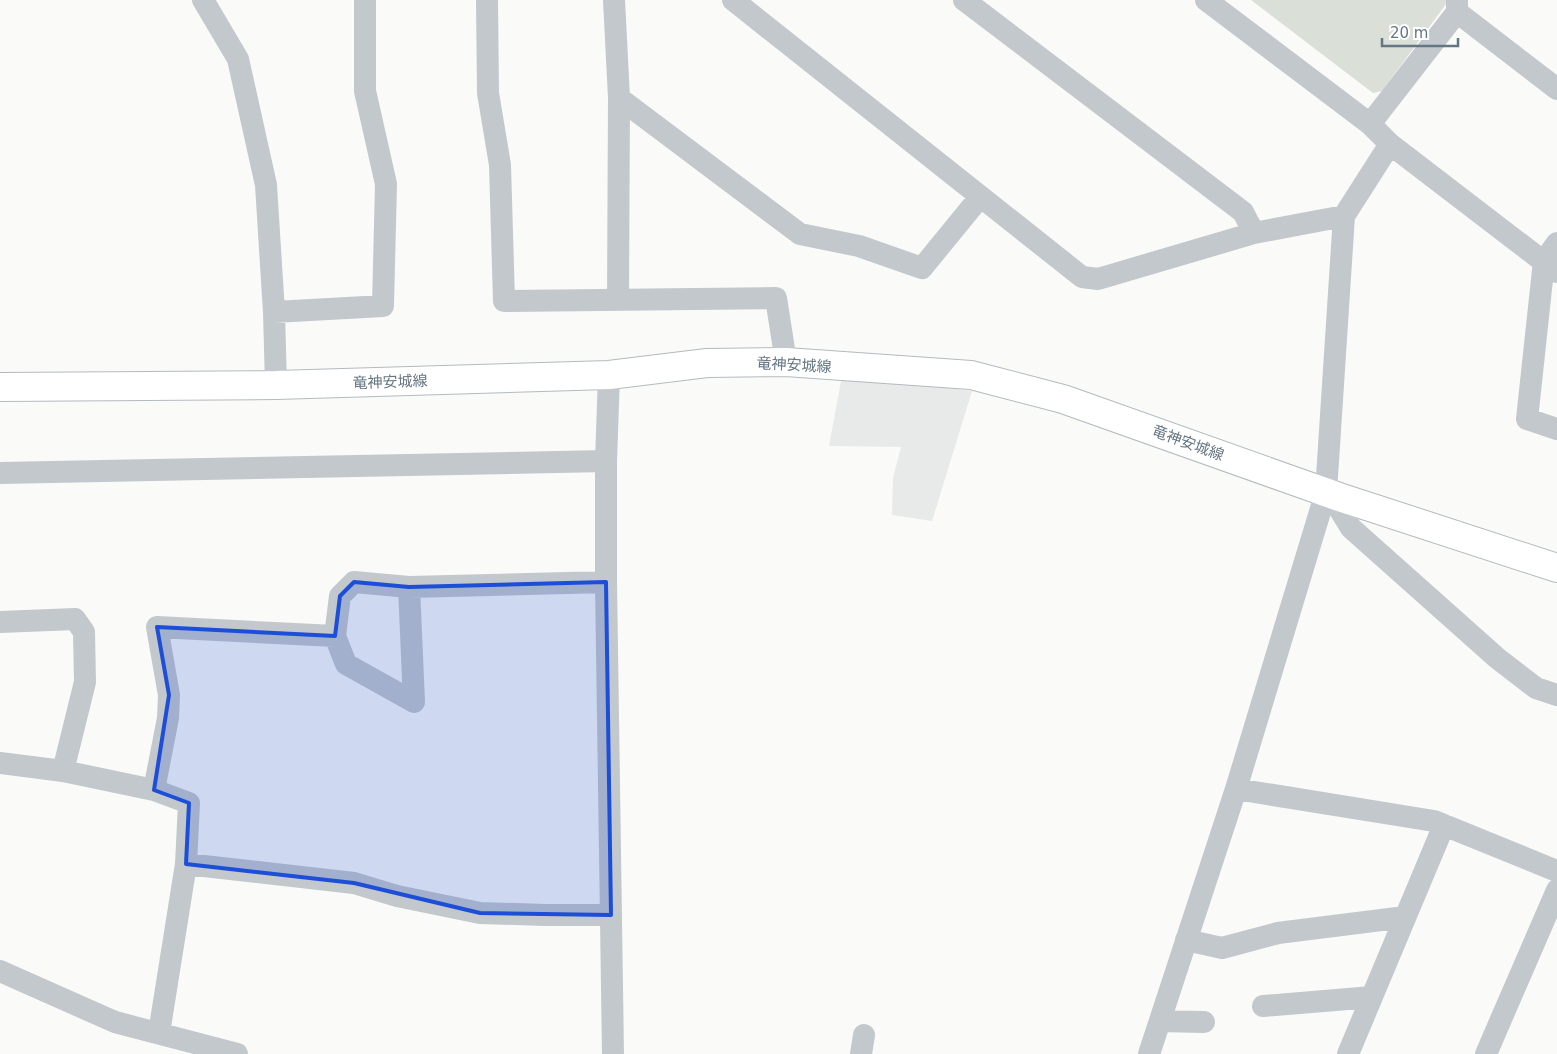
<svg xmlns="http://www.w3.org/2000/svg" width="1557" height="1054" viewBox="0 0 1557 1054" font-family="'DejaVu Sans','Noto Sans JP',sans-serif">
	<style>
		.built { fill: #e8e9e9 }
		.green { fill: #dadfd7 }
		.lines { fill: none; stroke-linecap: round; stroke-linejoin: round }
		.secondary-casing { stroke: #b3babf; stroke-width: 30 }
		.street { stroke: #c3c8cc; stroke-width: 22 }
		.secondary { stroke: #fff; stroke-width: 28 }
		.marked { fill: #1d4ed8; fill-opacity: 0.2; stroke: #1d4ed8; stroke-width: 4; stroke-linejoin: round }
		.labels { text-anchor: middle; stroke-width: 5; stroke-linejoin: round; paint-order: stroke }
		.street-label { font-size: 15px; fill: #657683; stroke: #fff }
	</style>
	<rect width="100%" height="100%" fill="#fafaf8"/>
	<!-- built -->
	<path class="built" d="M842,376L972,391L932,521L892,515L893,478L901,447L829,446Z"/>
	<!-- green -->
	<path class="green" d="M1251,0H1449L1382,91L1373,93Z"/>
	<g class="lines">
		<defs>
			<path id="secondary" d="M0,387L276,385L609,375L707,363L786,362L971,375L1063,399L1339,497L1557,568"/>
		</defs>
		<!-- secondary casing -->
		<use href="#secondary" class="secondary-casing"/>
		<!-- street -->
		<path class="street" d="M203,0L238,59L266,185L274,312L276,385
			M487,0L488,93L500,165L504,301L776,298L786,362
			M614,0L619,98L618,300
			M733,0L1082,277L1098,279L1254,233L1344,216L1390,144
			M964,0L1243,212L1254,233
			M1206,0L1370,124L1390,144L1557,272
			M1457,0V12L1557,89
			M619,98L800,234L859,246L922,268L980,197
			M1370,124L1457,12
			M1557,243L1544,261L1527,419L1557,429
			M274,312L383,306L386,184L365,91V0
			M609,375L606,461V582L613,1054
			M0,473L606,461
			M1339,497L1340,510L1351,528L1497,658L1536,688L1557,695
			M0,622L75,619L84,632L85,682L63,771
			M335,636L346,664L414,702L409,587
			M0,763L63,771L154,790L189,803L186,864L159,1033
			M1236,789L1434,821L1557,871
			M154,790L168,718L169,695L157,627L335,636L340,596L354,582L409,587L606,582
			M186,864L354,883L397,896L480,913L546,915H611
			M1186,940L1222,948L1278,933L1405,917
			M0,971L115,1022L237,1054
			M1263,1006L1372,997
			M1160,1021L1204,1022
			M861,1054L864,1035
			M1149,1054L1236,789L1326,492L1344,216
			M1348,1054L1444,825
			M1486,1054L1557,890"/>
		<!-- secondary -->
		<use href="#secondary" class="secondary"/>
	</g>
	<!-- marked area -->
	<path class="marked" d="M354,582L409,587L606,582L611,915L480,913L354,883L186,864L189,803L154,790L169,695L157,627L335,636L340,596Z"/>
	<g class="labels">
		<!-- street labels -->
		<g class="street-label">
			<text transform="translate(794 365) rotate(3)" y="5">竜神安城線</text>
			<text transform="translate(390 382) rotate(-2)" y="5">竜神安城線</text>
			<text transform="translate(1188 443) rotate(20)" y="5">竜神安城線</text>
		</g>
	</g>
	<!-- scale -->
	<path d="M1382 38v8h76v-8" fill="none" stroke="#657683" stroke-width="2.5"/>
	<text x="1390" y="38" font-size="15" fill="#657683" stroke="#ffffff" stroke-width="4" paint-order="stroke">20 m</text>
</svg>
